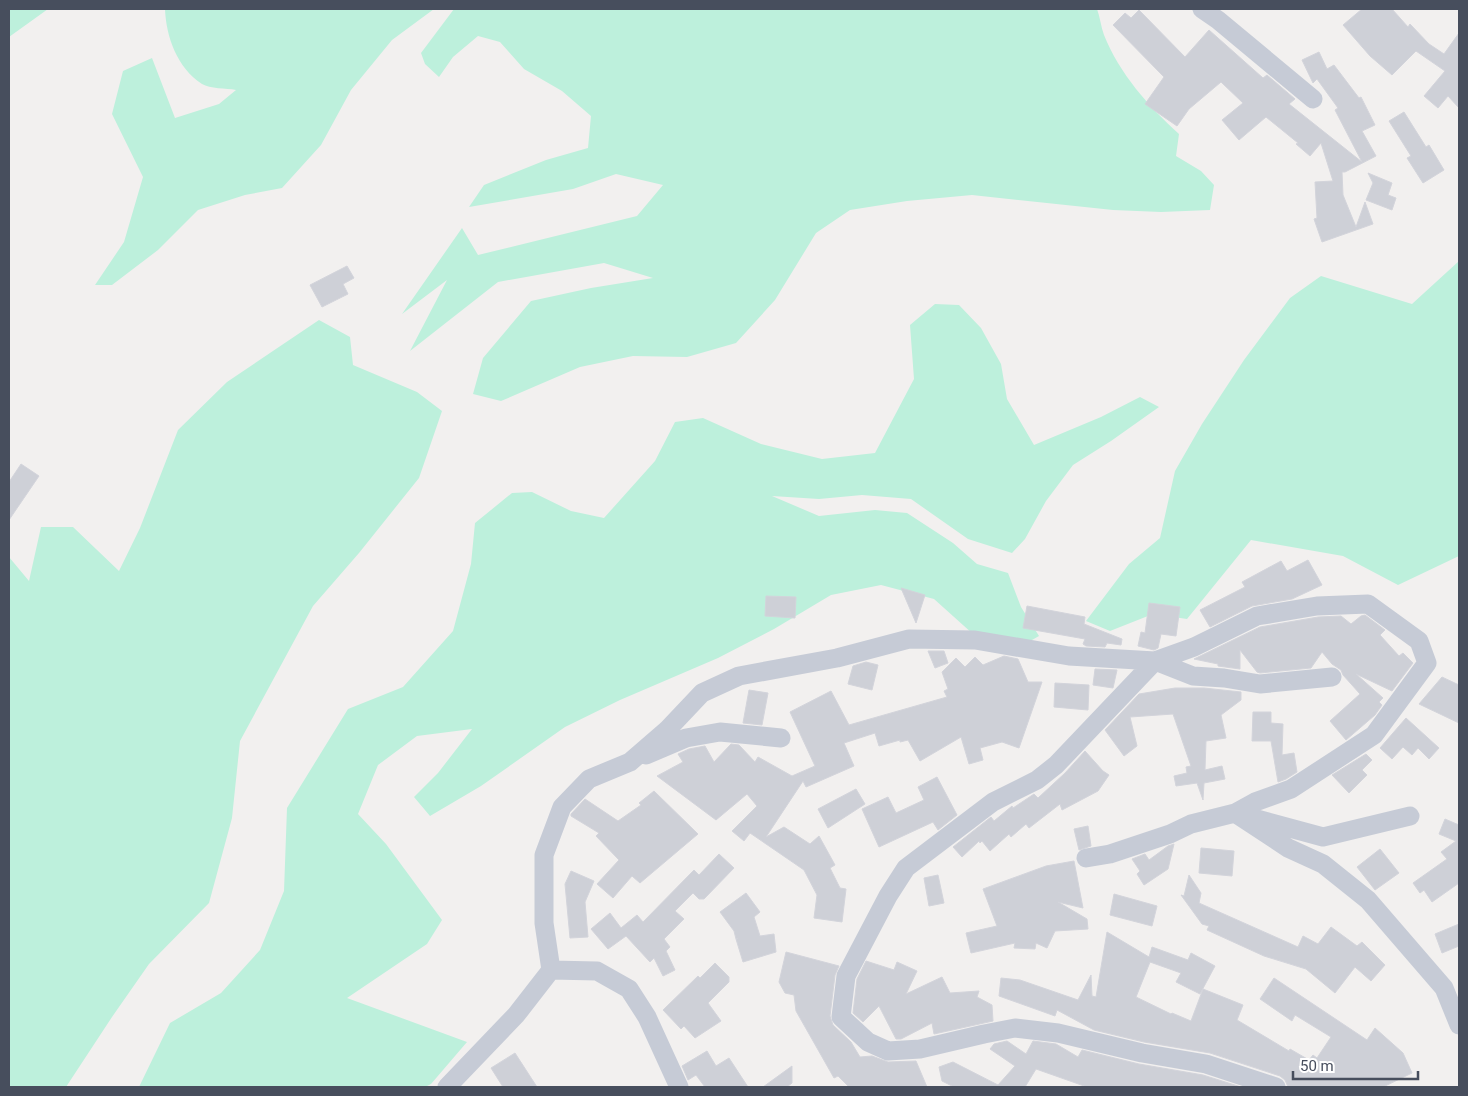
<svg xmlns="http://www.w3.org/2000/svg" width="1468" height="1096" viewBox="0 0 1468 1096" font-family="Roboto,sans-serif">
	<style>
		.green { fill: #bdf0dc }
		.building { fill: #ced0d7; stroke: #d3d4db }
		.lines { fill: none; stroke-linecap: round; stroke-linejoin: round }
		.minor { stroke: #c6cbd6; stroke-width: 19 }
	</style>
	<rect width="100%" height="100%" fill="#f2f0ef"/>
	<!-- green -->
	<path class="green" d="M9,9H48L9,37Z
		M165,9H434L392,40L351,90L321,145L282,188L245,195L198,210L158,250L112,285H95L124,242L143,177L112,114L123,71L152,58L175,118L219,104L236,90C226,88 210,89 202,84C177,68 166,36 165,9Z
		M454,9H1097C1100,17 1101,27 1104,35C1119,73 1149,107 1179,134L1176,156L1201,171L1214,185L1210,210L1161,212L1113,210L972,195L907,201L850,210L816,233L775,300L736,343L687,357L633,356L580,367L501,401L473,394L483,358L531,301L591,288L653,278L604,263L498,282L410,351L447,280L402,314L462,228L478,255L637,216L663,185L616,174L573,189L469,207L484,185L546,160L588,148L591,116L562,91L524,69L500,42L478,36L453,57L439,77L425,64L421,53Z
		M1459,261V556L1398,585L1343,556L1251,540L1187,619L1153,614L1110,631L1086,621L1129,564L1160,538L1175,471L1202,424L1244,360L1290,298L1321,276L1412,304Z
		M935,304L959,305L981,328L1001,364L1007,399L1034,445L1101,417L1140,397L1159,407L1111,441L1073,465L1046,501L1025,539L1012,553L968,539L911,499L862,495L819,499L772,496L819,516L875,510L907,513L953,543L977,564L1008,573L1021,607L1039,636L1025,644L983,643L934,599L881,585L831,595L774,629L718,658L620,700L565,727L481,786L430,816L414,797L438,773L472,729L417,736L378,765L358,814L386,844L442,920L427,944L347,998L467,1042L431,1084L425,1087H139L170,1023L221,993L260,950L284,891L287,808L348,709L403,687L453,631L471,564L475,523L512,493L532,492L571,511L604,518L655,461L675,422L703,418L761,444L822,459L875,453L914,379L910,325Z
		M319,320L350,337L353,365L417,392L442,411L419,478L359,553L313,606L240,741L232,818L209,903L149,964L112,1017L66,1087H9V557L29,581L41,527H73L119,571L140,528L178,430L227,382Z"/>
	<!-- building -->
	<path class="building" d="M1362,9H1392L1408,27L1410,24L1429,44L1444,54L1459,33V108L1448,96L1438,108L1424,96L1445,71L1416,51L1392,75L1370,56L1343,25Z
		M1139,10L1185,57L1209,30L1263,78L1267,75L1295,99L1289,104L1362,162L1335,110L1338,108L1317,79L1313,83L1302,60L1319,52L1327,69L1334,65L1359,98L1361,97L1375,125L1362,131L1376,156L1345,172H1342L1343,195L1356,227L1365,202L1373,224L1322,242L1314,219L1317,218L1315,182L1333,181L1321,143L1310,156L1296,144L1298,143L1266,117L1239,140L1222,120L1243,103L1221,82L1189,109L1177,126L1145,104L1164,77L1113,25L1125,13L1131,18Z
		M1404,112L1426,147L1429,145L1444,170L1423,183L1407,158L1411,156L1389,121Z
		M1368,173L1392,183L1388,195L1396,198L1392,210L1366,200L1373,183Z
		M347,266L354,278L343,284L348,294L322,307L310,285Z
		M21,464L39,476L9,520V482Z
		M1308,560L1322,585L1292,599L1252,606L1210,627L1200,610L1245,587L1242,582L1281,561L1287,571Z
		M901,588L925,595L916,623Z
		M766,596L796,597L795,618L765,616Z
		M1149,603L1180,607L1176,636L1161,634L1158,648L1154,650L1138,646L1141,632L1145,633Z
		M1027,606L1085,617L1084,624L1122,639L1121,645L1107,643L1105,647L1086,646L1083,644L1085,639L1023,628Z
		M1365,615L1385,630L1380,635L1399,656L1403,653L1413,663L1392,691L1356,674L1383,698L1379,702L1382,705L1375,715L1346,740L1330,721L1360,694L1343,675L1341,670L1332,664L1322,652L1311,668L1260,673L1257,672L1240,650V669L1218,666V664L1194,659L1260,627L1318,617L1341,616L1351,624L1361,616Z
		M928,651H944L948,663L935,668Z
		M1004,656L1018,659L1028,682H1042L1019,748L1002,742L980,748L983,760L969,764L961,737L920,761L908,740L900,742V740L879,746L875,733L844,743L854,766L806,787L803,781L766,837L784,827L810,844L819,836L835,865L830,868L840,888L846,889L842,922L814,918L817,895L804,870L750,833L744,841L732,831L757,806L747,794L716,820L657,776L683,762L678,754L689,749L705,746L714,762L731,744L739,745L755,762L758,757L792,776L815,766L790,712L831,691L849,725L947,697L944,691L948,689L942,672L956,658L965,667L975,657L983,665Z
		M866,662L878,665L872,690L848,684L853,666Z
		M1095,669L1117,670L1113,688L1093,685Z
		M1442,677L1459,685V723L1419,704Z
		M1055,683L1089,685L1088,710L1054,707Z
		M1175,688H1204L1241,692V700L1221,715L1226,738L1206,741L1205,770L1222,766L1225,779L1204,783L1203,800L1197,783L1176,786L1174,776L1187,773L1186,767L1191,766L1173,714L1130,717L1137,746L1124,756L1105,730L1139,694Z
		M749,690L768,693L762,725L743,723Z
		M1253,712H1271V723L1283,724L1282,755L1294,753L1297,772L1286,779L1278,782L1271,741H1252Z
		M1406,718L1439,748L1429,759L1418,748L1412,755L1403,747L1392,759L1380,748Z
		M1085,751L1103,771L1109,775L1098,791L1062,810L1060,804L1029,828L1026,824L1011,837L1009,834L990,851L982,841L980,843L979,841L962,857L953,847L991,817L994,821L1012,806L1013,808L1034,794L1038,798L1065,773Z
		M1366,754L1372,760L1362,770L1367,775L1349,793L1332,775Z
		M937,777L957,815L938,830L933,822L879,847L862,809L888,797L896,813L924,800L918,787Z
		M856,789L865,804L828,828L818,809Z
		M654,791L698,834L640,883L632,876L613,898L597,884L619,860L596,836L599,833L571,816V814L585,799L618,821L641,805L639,803Z
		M1445,819L1459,825V883L1432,902L1424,890L1420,893L1413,883L1447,859L1441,852L1456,841L1439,834Z
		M1088,826L1091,846L1079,850L1074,829Z
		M1174,844L1168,869L1144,885L1137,874L1140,871L1132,859L1145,854L1149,860L1168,846Z
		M1201,848L1234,851L1232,876L1199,873Z
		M1380,849L1399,873L1375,890L1357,867Z
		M719,854L734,868L704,899H699L693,893L675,911L684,919L664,939L670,947L666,951L675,970L663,976L654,958L650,962L626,936L608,949L591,929L610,913L621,928L637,915L643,922L694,870L699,875Z
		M1074,861L1083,908L1058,902L1087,919L1088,929L1055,931L1047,948L1036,943L1035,949L1014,948L1015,943L971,953L966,933L997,926L983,889L1046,866Z
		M571,871L594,881L585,902L588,937L570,938L565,884Z
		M938,875L944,903L929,906L924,878Z
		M1189,875L1201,893L1199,903L1298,947L1303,936L1318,944L1331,927L1357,946L1362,942L1385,965L1371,981L1355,967L1335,993L1306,969L1264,956L1207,930L1209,926L1202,924L1181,895L1184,896Z
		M746,893L760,912L754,917L760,936L774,934L776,952L743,962L736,939L738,938L736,939L734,931L720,912Z
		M1114,894L1157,906L1152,926L1110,915Z
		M1459,924V946L1442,953L1435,934Z
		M1107,932L1149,957L1152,947L1188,960L1191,953L1215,966L1200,994L1176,982L1181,973L1150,962L1136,997L1171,1014L1172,1013L1191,1021L1203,989L1243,1005L1237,1020L1289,1051L1290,1049L1309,1060L1313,1055L1317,1058L1331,1037L1295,1015L1292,1021L1260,999L1274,978L1367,1040L1375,1028L1403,1053L1412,1073L1383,1087H1288L1285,1080L1280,1076L1210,1053L1144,1042L1094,1030L1057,1010L1055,1016L999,996L1001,978L1020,980L1078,1000L1091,975L1092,996L1096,997Z
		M786,952L839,966L835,975L830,1016L833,1025L851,1042L860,1057L872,1056L888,1062L916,1061L927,1087H849L838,1076L834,1078L796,1011L794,995L785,993L779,982Z
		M866,961L894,970L897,962L917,971L906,994L942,977L950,993L979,991L977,997L992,1005L993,1021L934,1034L932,1023L901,1039H896L879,1006L863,1022L853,1013L857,979Z
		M715,963L729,977V982L708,1003L721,1021L695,1038L684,1026L681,1029L663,1010L698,976L700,978Z
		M1007,1041L1026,1054L1033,1041L1056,1044L1078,1057L1082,1050L1139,1064L1203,1075L1241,1087H1087L1036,1069L1025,1087H954L942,1081L939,1067L953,1062L998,1085L1015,1066L990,1049L994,1044Z
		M707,1051L716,1066L729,1058L748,1087H705L696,1075L688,1080L682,1066Z
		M515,1053L537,1087H503L491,1068Z
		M792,1066V1083L787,1087H763Z"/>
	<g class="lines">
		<!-- minor -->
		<path class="minor" d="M1202,9L1218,20L1313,99
			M646,755L686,738L720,732L781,738
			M1086,858L1110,854L1170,834L1191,824L1235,813L1323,837L1410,816
			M447,1087L516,1015L551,970
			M679,1087L647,1017L629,989L597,971L551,970L544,923V855L562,807L589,779L630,762L667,730L702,693L739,676L837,658L909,639L975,640L1069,656L1155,661L1194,647L1257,616L1317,606L1368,604L1419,641L1427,663L1374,735L1291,789L1255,802L1235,813L1288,848L1323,864L1368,900L1444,988L1459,1025
			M1276,1087L1206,1064L1142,1053L1058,1033L1015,1028L984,1034L920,1049L888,1051L868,1042L841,1017L846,976L888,896L906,868L993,802L1037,780L1056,765L1155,661L1193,676L1224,678L1260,684L1332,677"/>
	</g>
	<!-- border -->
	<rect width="1468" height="1096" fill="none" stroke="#474e5d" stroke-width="20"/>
	<!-- scale -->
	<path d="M1293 1071v8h125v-8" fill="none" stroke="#474e5d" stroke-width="2.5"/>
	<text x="1300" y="1071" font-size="15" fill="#474e5d" stroke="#ffffff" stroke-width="4" paint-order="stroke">50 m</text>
</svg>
